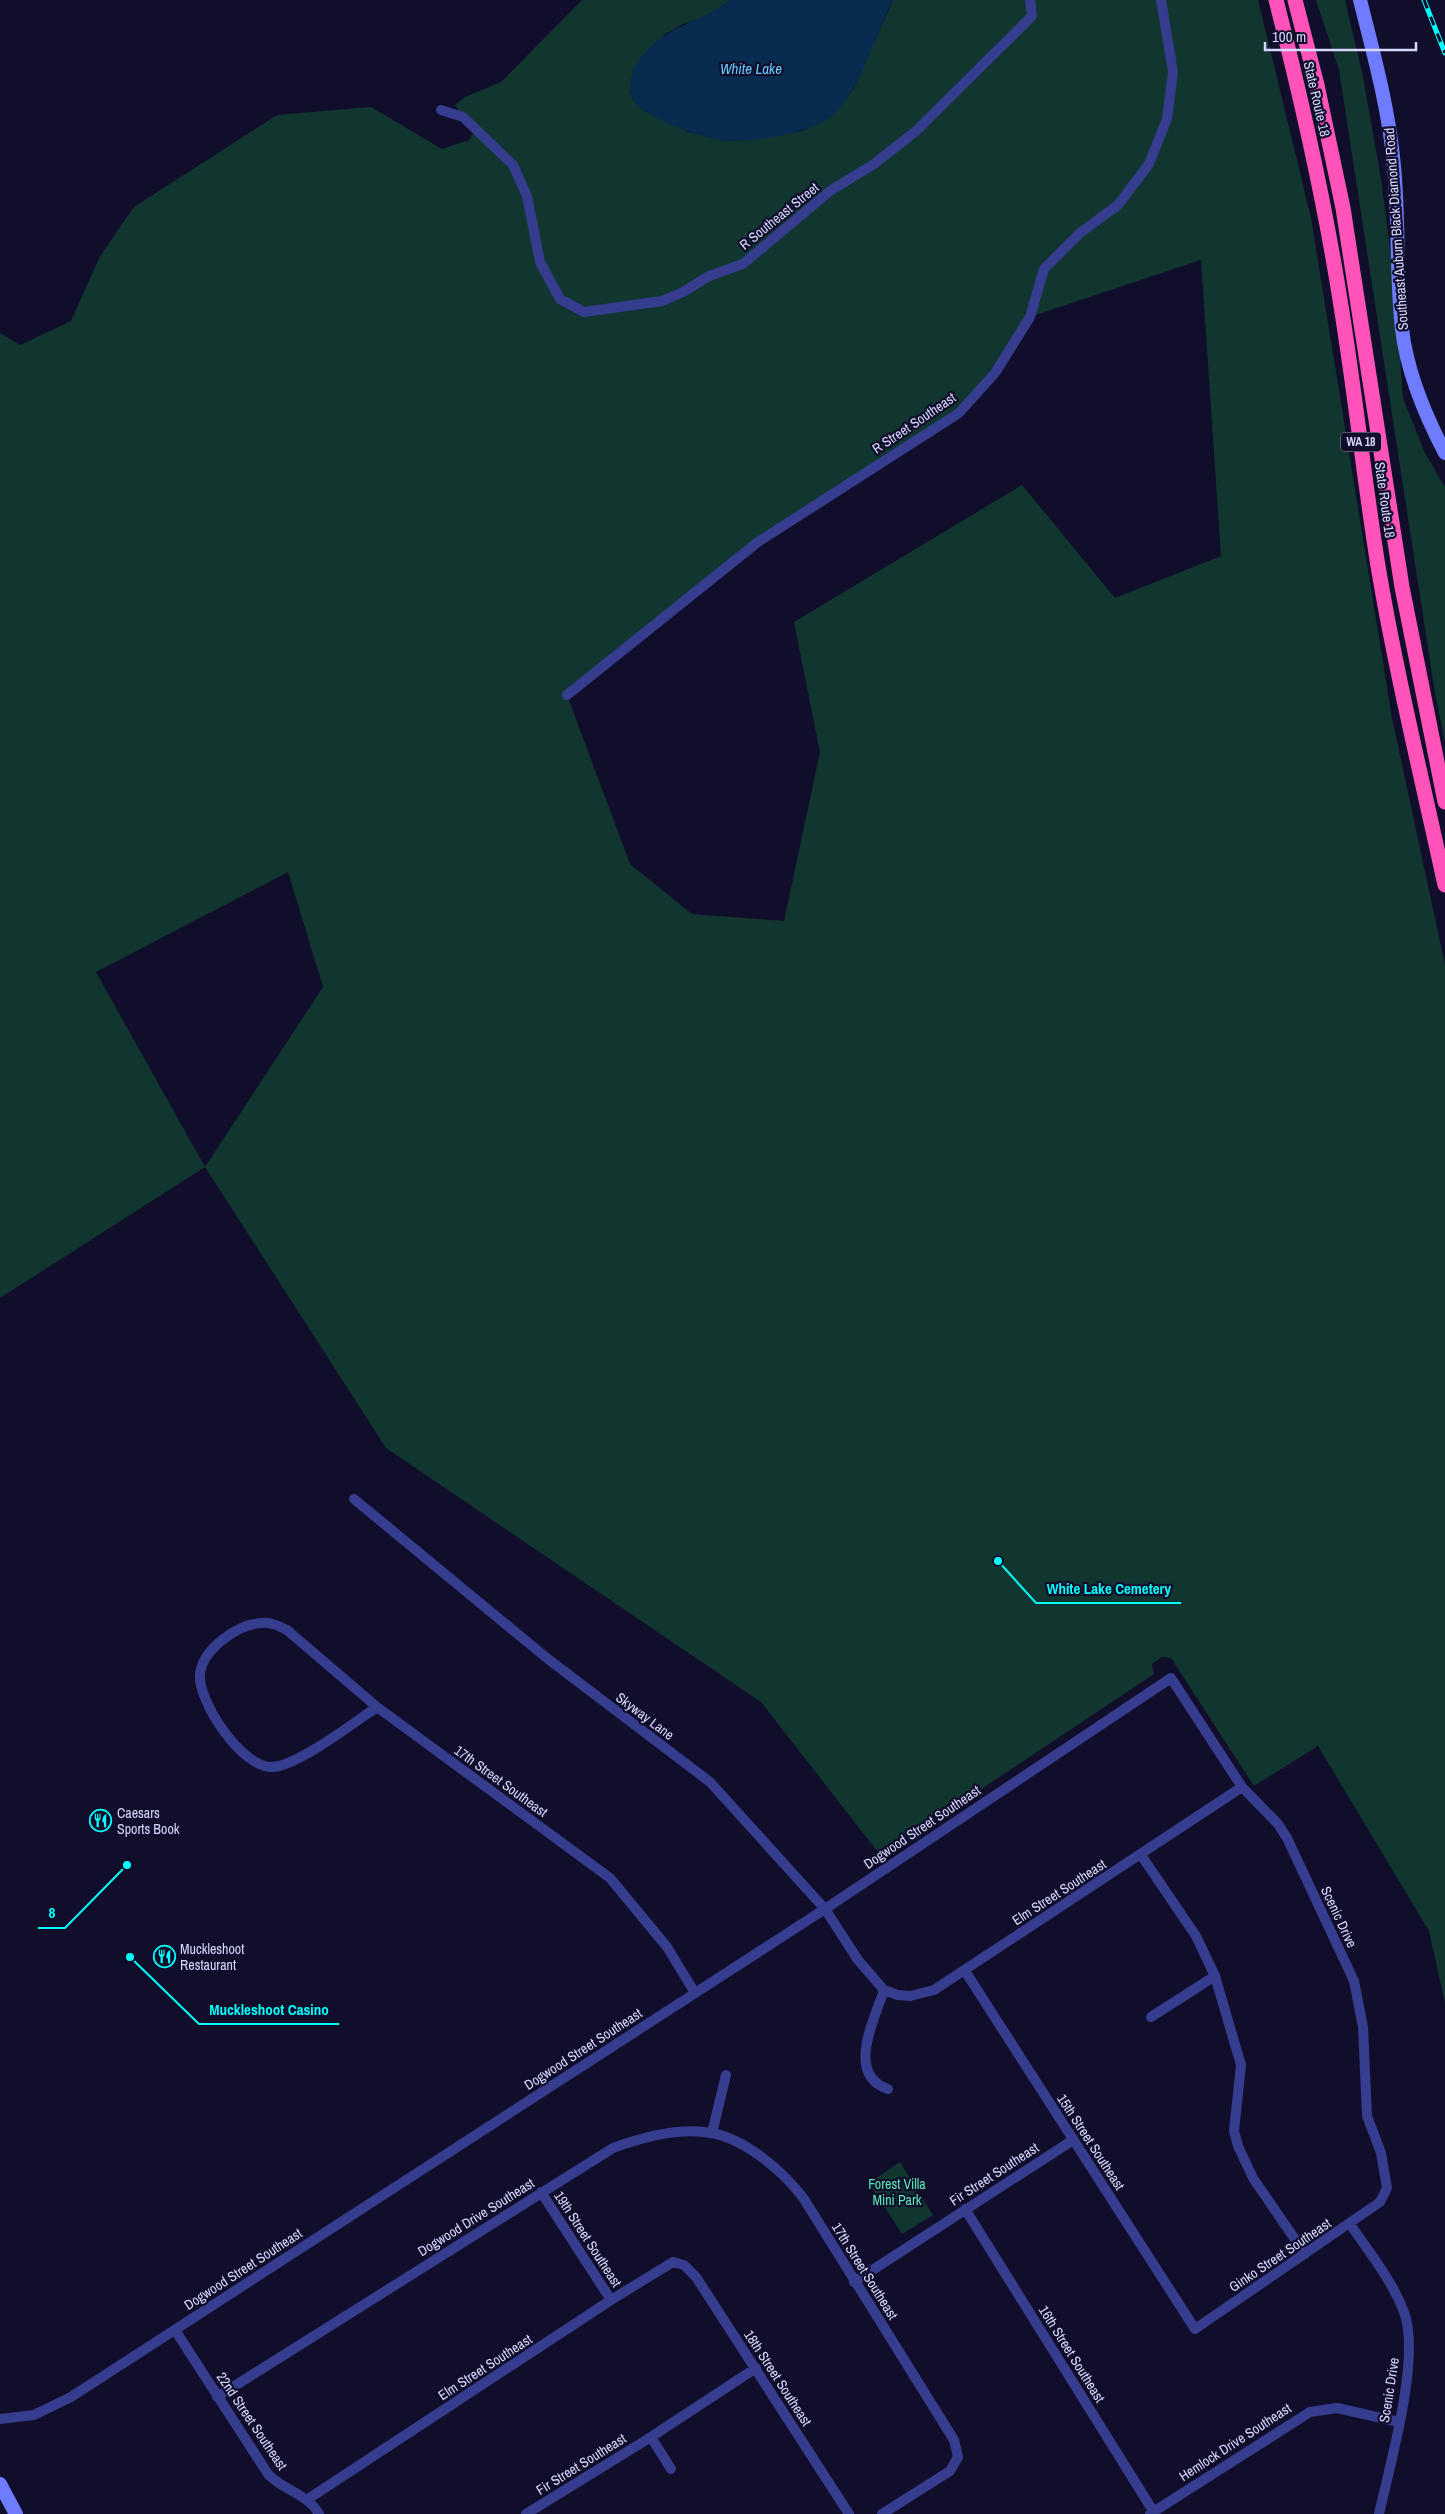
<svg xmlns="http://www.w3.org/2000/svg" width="1445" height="2514" viewBox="0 0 1445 2514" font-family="'Archivo Narrow',sans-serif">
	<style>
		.green { fill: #113630; fill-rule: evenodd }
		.water { fill: #082b50 }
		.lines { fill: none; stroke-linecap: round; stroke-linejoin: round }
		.minor { stroke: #363c8e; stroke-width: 10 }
		.secondary { stroke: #6f7cff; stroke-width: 14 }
		.motorway { stroke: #ff53b9; stroke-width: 15 }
		.rail-casing { stroke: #04fffc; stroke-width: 5 }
		.rail { stroke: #100e2b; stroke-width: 3; stroke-dasharray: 9; stroke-linecap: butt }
		.labels { text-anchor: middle; stroke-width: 4.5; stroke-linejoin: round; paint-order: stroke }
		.shield { fill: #100e2b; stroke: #9c9bbf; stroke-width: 1 }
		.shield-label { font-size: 12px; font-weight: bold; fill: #d8d8ff }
		.street-label { font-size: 14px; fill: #d8d8ff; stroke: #100e2b }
		.poi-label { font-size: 14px; fill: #d8d8ff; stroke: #100e2b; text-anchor: start }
		.park-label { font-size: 14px; fill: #59eab5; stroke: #100e2b }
		.water-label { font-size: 15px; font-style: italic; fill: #66caff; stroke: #100e2b }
		.leader { fill: none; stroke: #04fffc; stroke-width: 2 }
		.callout-dot { fill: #04fffc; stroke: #100e2b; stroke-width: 2 }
		.callout-label { font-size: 15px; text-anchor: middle; font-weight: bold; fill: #04fffc; stroke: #100e2b; stroke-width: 4.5; stroke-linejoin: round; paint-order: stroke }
	</style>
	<rect width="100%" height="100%" fill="#100e2b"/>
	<!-- green -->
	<path class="green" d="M582,0H731L708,15L681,25L665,34L631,80L630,92L633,100L643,110L688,132L731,141L802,131L831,117L853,90L893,0H1258L1311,218L1392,718L1445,965V2003L1429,1931L1318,1746L1254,1786L1171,1658L1162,1657L1152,1664L1154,1674L881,1856L761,1702L386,1448L205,1167L0,1298V333L20,345L71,321L100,256L134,207L277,115L371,107L442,149L469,140L474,132L455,105L465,97L501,82ZM1201,260L1221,556L1115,598L1022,485L794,622L820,752L784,921L692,914L630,864L567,695L758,542L959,413L1030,317ZM288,872L323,987L205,1167L96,972Z
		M1316,0H1345L1363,77L1381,179L1395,288L1403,398L1425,453L1445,487V743L1435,693L1339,70Z
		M900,2162L933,2215L902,2234L869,2183Z"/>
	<!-- water -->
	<path class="water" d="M731,0H893C875,34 860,92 832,116C811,133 758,141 730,141C709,141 646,119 634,101C626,89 632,70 640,59C665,25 699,23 731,0Z"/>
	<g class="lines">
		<!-- minor -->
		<path class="minor" d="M441,110L463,117L513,165L527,196L540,262L560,299L584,312L662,301L683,292L709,276L743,264L830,191L874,164L916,131L1032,16L1030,0
			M567,695L758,542L959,413L995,373L1030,317L1044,269L1080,233L1118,205L1149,164L1167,119L1173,72L1161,0
			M354,1499L548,1659L710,1782L825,1909L858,1960L884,1990L898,1995L910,1996L934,1990L1242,1787
			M377,1707C355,1722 296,1767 272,1767C242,1768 197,1701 200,1673C204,1648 238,1624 262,1623C271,1622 279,1626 287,1630L377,1707L610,1878L667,1947L695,1993
			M1141,1855L1196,1936L1215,1976L1241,2065L1234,2131L1238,2146L1253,2178L1305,2254
			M884,1990C875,2018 845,2075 888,2089
			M1151,2017L1215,1976
			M712,2133L726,2075
			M541,2192L611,2300
			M965,2209L1155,2514
			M1350,2224C1369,2252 1392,2280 1404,2312C1421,2358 1390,2464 1379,2514
			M854,2282L1073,2140
			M175,2330L268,2474C284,2491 307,2493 319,2514
			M217,2397L613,2148C643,2137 679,2127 711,2133C746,2139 784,2172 804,2199L954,2440L958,2457L950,2471L882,2514
			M0,2419L34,2415L71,2397L825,1909L1171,1678L1242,1787L1278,1824L1287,1838L1354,1981L1363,2027L1367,2116L1381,2153L1387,2188L1380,2202L1195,2329L965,1971
			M651,2437L671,2469
			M308,2499L611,2300L673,2262L684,2265L696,2277L849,2514
			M526,2514L651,2437L756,2368
			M1150,2514L1310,2412L1337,2408L1399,2422"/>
		<!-- secondary -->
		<path class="secondary" d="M1360,0C1374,55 1389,110 1394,166C1399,220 1396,275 1402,329C1407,372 1425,415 1445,453
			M0,2484L16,2514"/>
		<!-- motorway -->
		<path class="motorway" d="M1276,0C1302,101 1325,203 1341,306C1355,392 1364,479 1378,566C1396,673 1422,779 1445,885
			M1295,0L1317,85L1343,208L1402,587L1445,802"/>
		<defs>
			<path id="rail" d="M1424,0L1445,53"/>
		</defs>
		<!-- rail casing -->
		<use href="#rail" class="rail-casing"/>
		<!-- rail -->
		<use href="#rail" class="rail"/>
	</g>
	<!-- icons -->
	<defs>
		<symbol id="restaurant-ring" viewBox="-11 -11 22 22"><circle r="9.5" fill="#100e2b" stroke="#04fffc" stroke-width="1.5"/><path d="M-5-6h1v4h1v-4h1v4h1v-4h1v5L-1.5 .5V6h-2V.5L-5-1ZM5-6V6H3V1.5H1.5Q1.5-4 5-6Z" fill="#04fffc"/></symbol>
	</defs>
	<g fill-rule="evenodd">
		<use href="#restaurant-ring" x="88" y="1808" width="25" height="25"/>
		<use href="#restaurant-ring" x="152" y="1944" width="25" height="25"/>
	</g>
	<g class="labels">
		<!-- shield labels -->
		<rect class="shield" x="1341" y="432.5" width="40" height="19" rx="4"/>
		<g class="shield-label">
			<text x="1361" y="446">WA 18</text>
		</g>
		<!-- street labels -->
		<g class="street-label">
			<text transform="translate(1317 99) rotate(77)" y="5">State Route 18</text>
			<text transform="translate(779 216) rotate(-39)" y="5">R Southeast Street</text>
			<text transform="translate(1396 229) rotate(-94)" y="5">Southeast Auburn Black Diamond Road</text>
			<text transform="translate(914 423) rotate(-34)" y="5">R Street Southeast</text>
			<text transform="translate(1385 500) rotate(82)" y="5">State Route 18</text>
			<text transform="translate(645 1716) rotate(37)" y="5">Skyway Lane</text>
			<text transform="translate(501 1781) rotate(36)" y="5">17th Street Southeast</text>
			<text transform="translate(922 1827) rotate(-34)" y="5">Dogwood Street Southeast</text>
			<text transform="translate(1059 1892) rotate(-33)" y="5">Elm Street Southeast</text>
			<text transform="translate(1339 1917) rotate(65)" y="5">Scenic Drive</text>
			<text transform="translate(583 2049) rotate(-33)" y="5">Dogwood Street Southeast</text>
			<text transform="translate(1091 2142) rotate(57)" y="5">15th Street Southeast</text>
			<text transform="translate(994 2174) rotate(-33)" y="5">Fir Street Southeast</text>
			<text transform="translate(476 2217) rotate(-32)" y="5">Dogwood Drive Southeast</text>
			<text transform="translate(588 2239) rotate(57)" y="5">19th Street Southeast</text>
			<text transform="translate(1280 2255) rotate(-34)" y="5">Ginko Street Southeast</text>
			<text transform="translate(243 2269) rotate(-33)" y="5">Dogwood Street Southeast</text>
			<text transform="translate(865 2271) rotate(58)" y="5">17th Street Southeast</text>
			<text transform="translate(1072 2354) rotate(58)" y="5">16th Street Southeast</text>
			<text transform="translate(485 2367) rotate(-33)" y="5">Elm Street Southeast</text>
			<text transform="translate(778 2378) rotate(57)" y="5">18th Street Southeast</text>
			<text transform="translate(1389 2390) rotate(-81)" y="5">Scenic Drive</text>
			<text transform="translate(252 2421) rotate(56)" y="5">22nd Street Southeast</text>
			<text transform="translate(1235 2442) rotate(-33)" y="5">Hemlock Drive Southeast</text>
			<text transform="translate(581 2464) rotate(-32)" y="5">Fir Street Southeast</text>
		</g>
		<!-- poi labels -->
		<g class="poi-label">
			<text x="117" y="1818">Caesars<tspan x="117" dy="16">Sports Book</tspan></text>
			<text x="180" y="1954">Muckleshoot<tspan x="180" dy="16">Restaurant</tspan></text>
		</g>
		<!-- park labels -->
		<g class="park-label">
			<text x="897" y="2189">Forest Villa<tspan x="897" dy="16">Mini Park</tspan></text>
		</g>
		<!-- water labels -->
		<g class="water-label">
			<text x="751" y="74">White Lake</text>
		</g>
	</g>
	<!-- callouts -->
	<path class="leader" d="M998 1561L1036 1603H1181M127 1865L65 1928H38M130 1957L199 2024H339"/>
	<g class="callout-dot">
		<circle cx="998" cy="1561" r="5"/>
		<circle cx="127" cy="1865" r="5"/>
		<circle cx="130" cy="1957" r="5"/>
	</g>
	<g class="callout-label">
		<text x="1109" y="1594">White Lake Cemetery</text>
		<text x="52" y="1918">8</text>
		<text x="269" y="2015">Muckleshoot Casino</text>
	</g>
	<!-- scale -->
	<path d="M1265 42v8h151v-8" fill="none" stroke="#d8d8ff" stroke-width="2.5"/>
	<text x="1272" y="42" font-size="15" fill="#d8d8ff" stroke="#100e2b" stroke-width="4" paint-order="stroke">100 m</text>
</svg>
